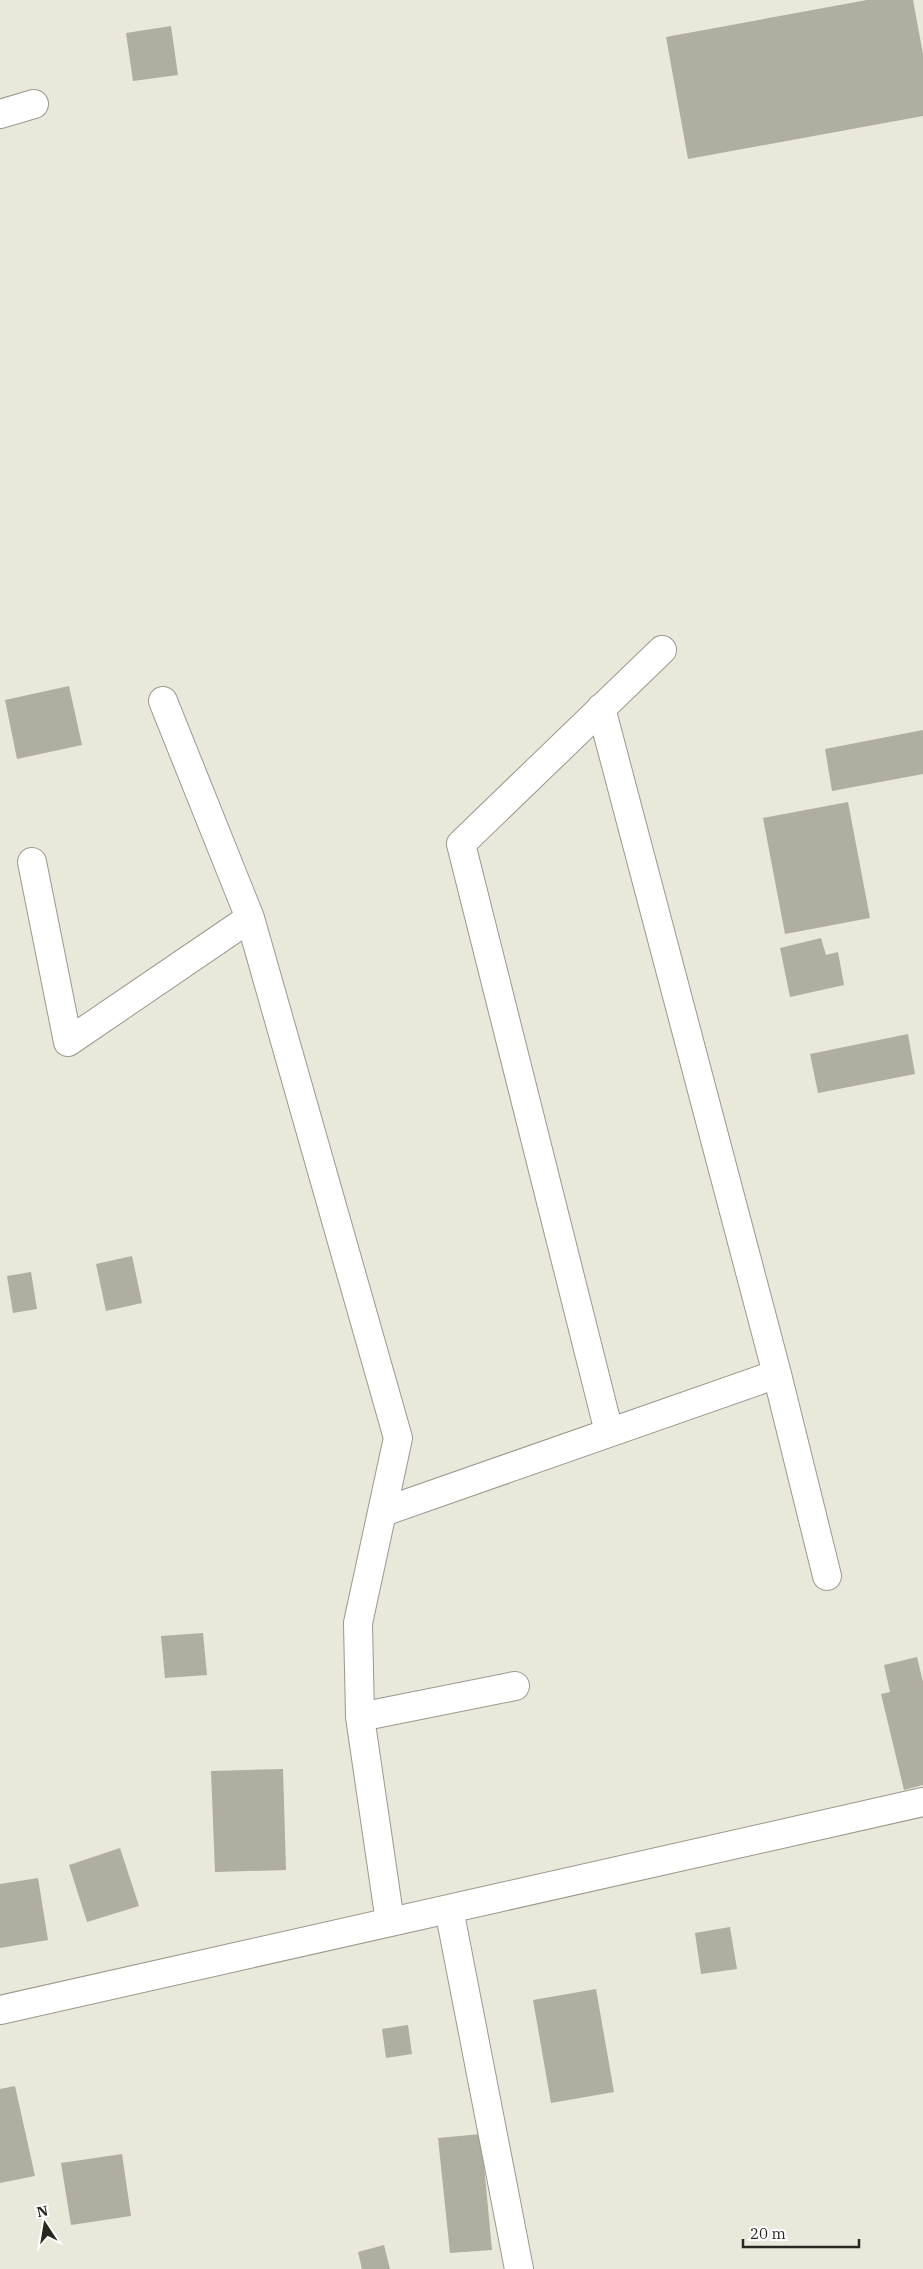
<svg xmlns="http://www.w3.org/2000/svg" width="923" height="2269" viewBox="0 0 923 2269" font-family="'IBM Plex Serif',serif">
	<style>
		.building { fill: #b0ada1 }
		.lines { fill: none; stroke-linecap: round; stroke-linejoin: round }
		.street-casing { stroke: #9b988c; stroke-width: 30 }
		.street { stroke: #fff; stroke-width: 28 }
	</style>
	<rect width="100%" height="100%" fill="#eae7db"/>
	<!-- building -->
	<path class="building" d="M867,0H913L923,54V116L688,159L666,37Z
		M171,26L178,75L133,81L126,33Z
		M69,686L82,745L17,759L5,700Z
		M923,730V774L832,791L825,749Z
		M848,802L870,918L785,934L763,818Z
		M821,938L826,955L838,952L844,985L790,997L780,948Z
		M908,1034L915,1074L818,1093L810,1054Z
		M132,1256L142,1303L106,1311L96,1264Z
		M31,1272L37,1309L13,1313L7,1276Z
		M203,1633L207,1675L165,1678L161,1636Z
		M917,1657L923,1682V1785L904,1790L881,1694L890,1692L884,1665Z
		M283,1769L286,1870L215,1872L211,1771Z
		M120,1848L139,1906L87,1922L69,1865Z
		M38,1878L48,1940L0,1948V1884Z
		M730,1927L737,1969L701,1974L695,1933Z
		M596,1989L614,2092L551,2103L533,2000Z
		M408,2025L412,2054L386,2058L382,2029Z
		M15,2086L35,2176L0,2183V2089Z
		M481,2134L492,2250L450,2253L438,2138Z
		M122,2154L131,2216L71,2225L61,2163Z
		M384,2245L390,2269H362L358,2252Z"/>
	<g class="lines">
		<defs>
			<path id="street" d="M0,114L34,104
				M163,701L250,918
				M601,708L777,1374
				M32,862L68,1042L250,918L398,1438L358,1623L360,1717L390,1922
				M609,1432L461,844L662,650
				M383,1512L777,1374L827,1576
				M360,1717L515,1686
				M449,1909L519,2269
				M0,2010L923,1802"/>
		</defs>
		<!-- street casing -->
		<use href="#street" class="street-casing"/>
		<!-- street -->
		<use href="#street" class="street"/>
	</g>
	<!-- north arrow -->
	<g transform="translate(45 2224) rotate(348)" stroke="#ffffff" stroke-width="4" paint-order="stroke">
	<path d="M0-4L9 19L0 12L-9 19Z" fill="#282722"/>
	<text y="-8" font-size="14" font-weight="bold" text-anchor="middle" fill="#282722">N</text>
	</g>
	<!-- scale -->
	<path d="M743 2239v8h116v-8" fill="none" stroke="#282722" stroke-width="2.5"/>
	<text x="750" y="2239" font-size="15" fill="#282722" stroke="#ffffff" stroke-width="4" paint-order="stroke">20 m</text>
</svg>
